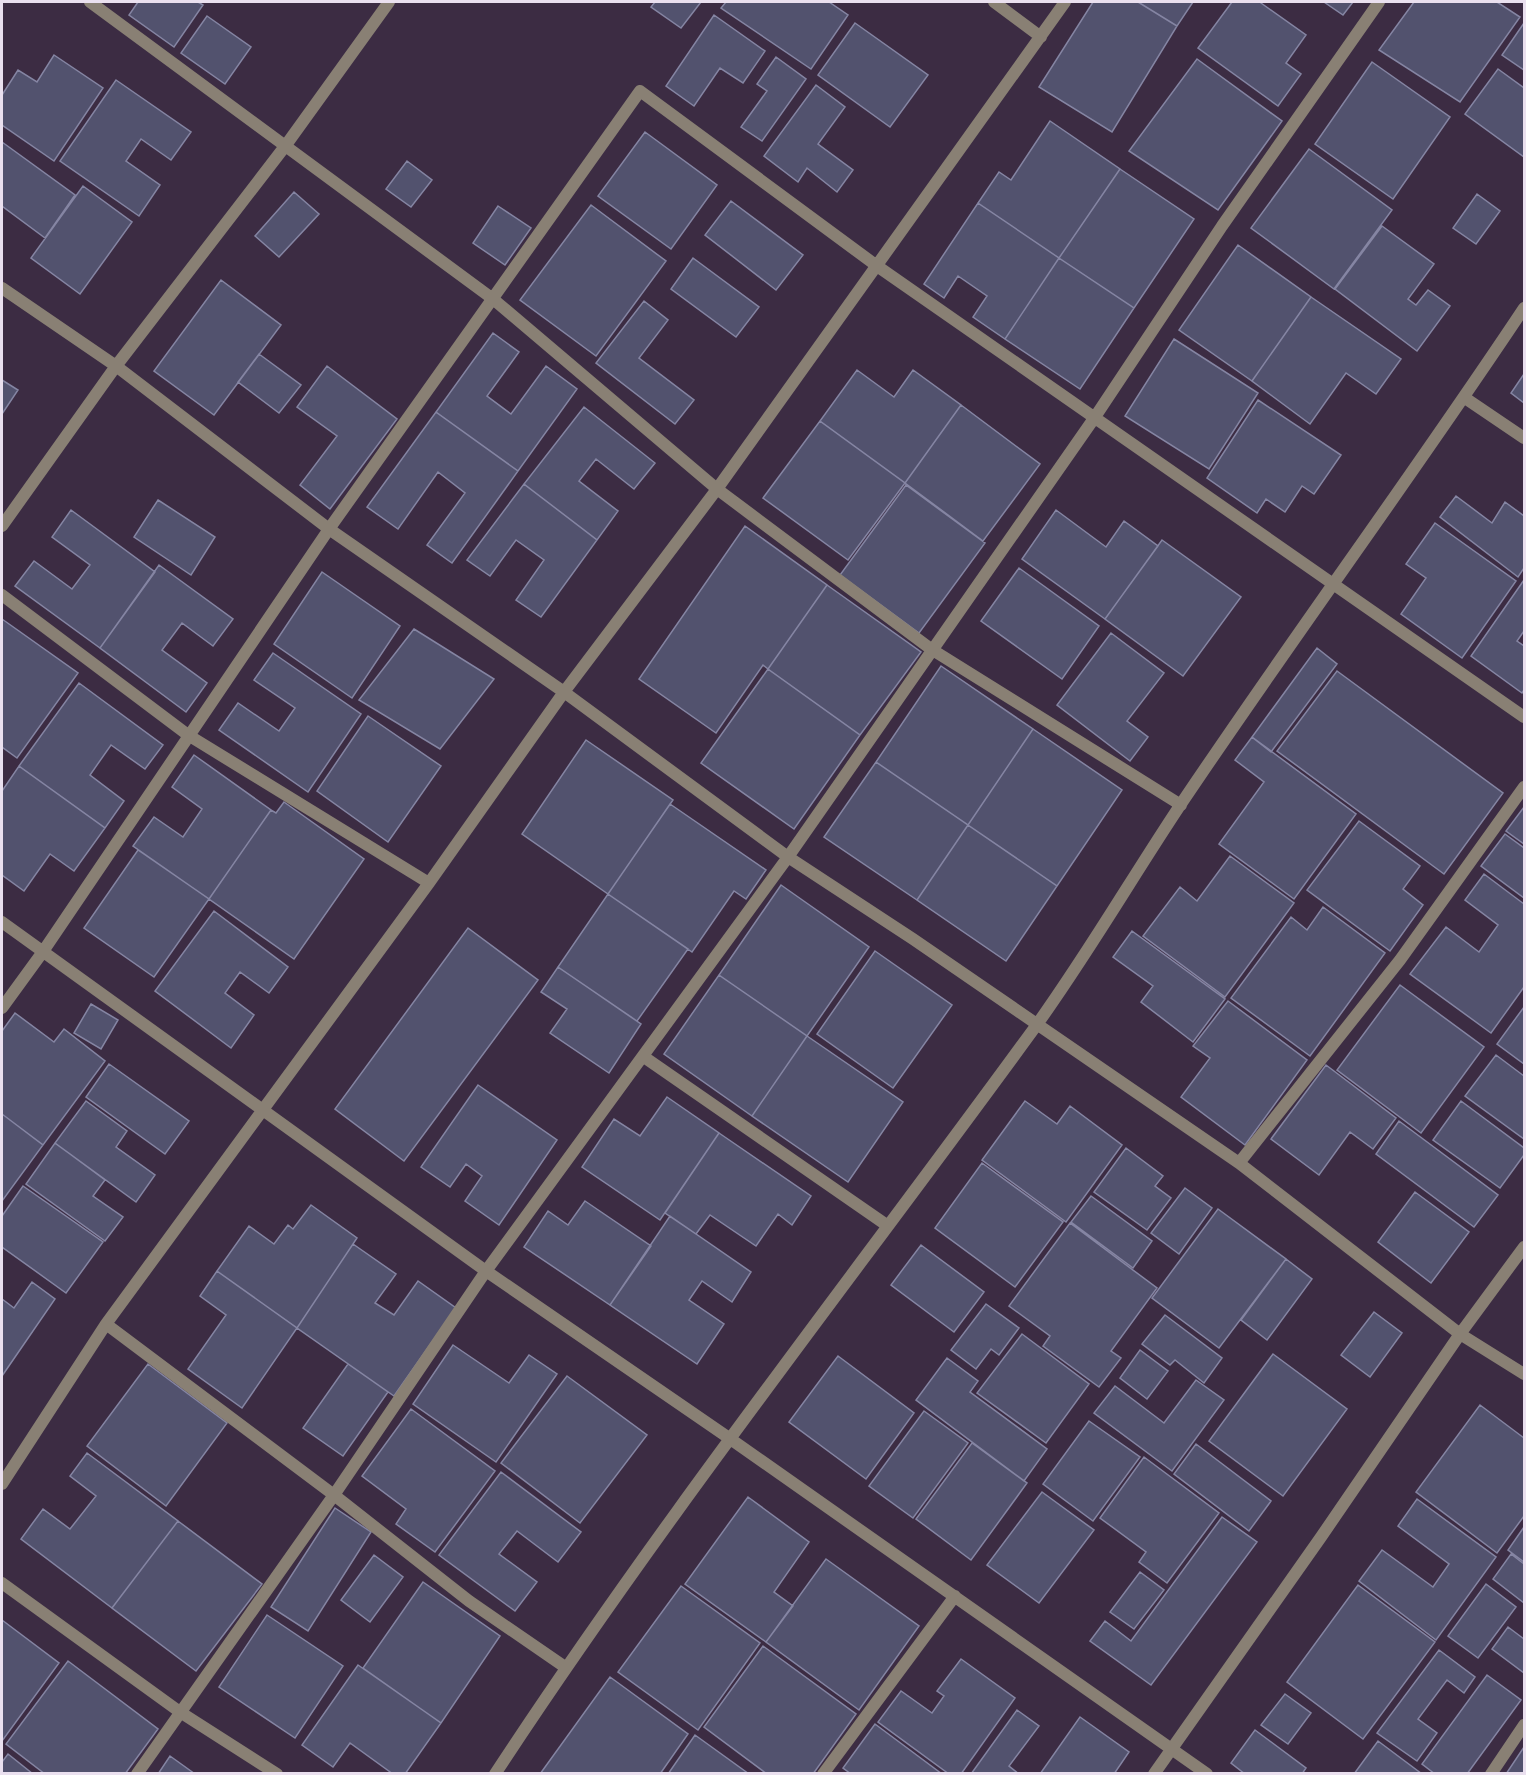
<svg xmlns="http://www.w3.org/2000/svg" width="1526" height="1775" viewBox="0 0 1526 1775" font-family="'Sofia Sans Condensed',sans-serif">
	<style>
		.building { fill: #52526e; stroke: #8585a3; stroke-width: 1.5 }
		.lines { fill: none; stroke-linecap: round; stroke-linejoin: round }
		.minor { stroke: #898074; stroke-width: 12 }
	</style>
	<rect width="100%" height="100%" fill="#3c2c43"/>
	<!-- building -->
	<path class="building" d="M138,2H198L203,5L174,47L129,15Z
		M655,2H701L681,28L651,7Z
		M726,2H829L848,15L811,69L721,8Z
		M1093,2H1138L1177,26L1112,132L1039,87Z
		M1138,2H1193L1177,26Z
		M1232,2H1262L1261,3L1306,35L1286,63L1301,74L1278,106L1198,48Z
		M1324,2H1353L1343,15Z
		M1414,2H1497L1520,17L1460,102L1379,50Z
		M714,15L765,51L743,83L720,68L694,106L666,86Z
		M207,16L251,47L225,84L181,53Z
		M855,23L928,75L890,127L818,75Z
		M1524,23V70L1502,55Z
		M54,55L103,88L54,161L2,125V95L18,70L37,82Z
		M776,57L806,79L762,141L741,127L767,91L757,84Z
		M1197,59L1282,121L1218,210L1129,151Z
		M1372,62L1450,117L1393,199L1315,144Z
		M1498,69L1524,88V157L1465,114Z
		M116,80L191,132L171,160L141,139L126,161L160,185L139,216L60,161Z
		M816,85L845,107L818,144L853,170L837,192L807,168L798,182L764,156Z
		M1050,121L1120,169L1059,258L978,203L999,172L1011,180Z
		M645,132L717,185L671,249L598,196Z
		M2,142L75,195L45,238L2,206Z
		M1309,149L1392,210L1334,289L1251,228Z
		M407,161L432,180L411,207L386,189Z
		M1120,169L1194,219L1134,308L1059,258Z
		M83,186L132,222L80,294L31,258Z
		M294,192L319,214L279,257L255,236Z
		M1477,194L1500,211L1476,244L1453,228Z
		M731,201L803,255L776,290L705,235Z
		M978,203L1059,258L1005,339L973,317L987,296L958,276L944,298L924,284Z
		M591,205L666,261L596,356L520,300Z
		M498,206L531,228L505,265L473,243Z
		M1382,226L1434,264L1408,299L1416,305L1428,290L1450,306L1417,351L1335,289Z
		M1238,245L1311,297L1252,381L1179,330Z
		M693,258L759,307L736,337L671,289Z
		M1059,258L1134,308L1080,389L1005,339Z
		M221,280L281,325L214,415L154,371Z
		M1311,297L1401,359L1376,394L1346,373L1310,424L1252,381Z
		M644,301L668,320L639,358L694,400L675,424L596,363Z
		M493,333L519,352L487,396L511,414L546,366L577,389L518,471L436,412Z
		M1174,339L1258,393L1209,469L1125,416Z
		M259,354L301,385L279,413L238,382Z
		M327,366L397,419L330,509L300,485L337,436L297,407Z
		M857,370L894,397L913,370L961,405L905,483L820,421Z
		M1524,374V403L1511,393Z
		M2,380L18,390L2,414Z
		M1258,400L1341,455L1314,494L1302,486L1285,512L1266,499L1257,513L1207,478Z
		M961,405L1040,464L983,541L905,483Z
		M584,407L655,463L634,489L596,459L579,481L618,511L597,540L524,484Z
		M436,412L518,471L452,563L427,545L465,493L438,472L398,529L367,507Z
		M820,421L905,483L848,560L763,498Z
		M524,484L597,540L541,617L516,600L544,560L516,540L490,576L467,560Z
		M906,485L985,543L919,633L840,575Z
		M1456,496L1492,523L1505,502L1524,516V568L1518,577L1440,517Z
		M158,500L215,537L191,575L134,537Z
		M71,510L155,572L100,648L15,586L34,561L72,589L90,565L52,537Z
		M1056,510L1106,547L1124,521L1158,546L1105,619L1022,559Z
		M1435,523L1516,581L1462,658L1401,614L1426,578L1406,564Z
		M745,526L827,585L768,669L763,665L716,733L639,679Z
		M1162,540L1241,597L1183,676L1105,619Z
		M159,565L233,619L213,646L182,623L162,650L207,683L186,712L100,648Z
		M1019,568L1099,626L1062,679L981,621Z
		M322,572L400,626L352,698L274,644Z
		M1524,580V631L1517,641L1524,646V690L1522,693L1471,656Z
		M827,585L921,652L860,735L768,669Z
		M2,619L78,673L17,758L2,747Z
		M414,629L494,679L440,749L359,700Z
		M1111,633L1164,673L1127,721L1148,737L1130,761L1057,705Z
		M1317,648L1337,664L1271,752L1252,737Z
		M273,653L361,714L308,792L219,730L238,703L279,731L295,708L254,680Z
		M941,666L1033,729L968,825L876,762Z
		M768,669L860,735L794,829L701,763Z
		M1337,671L1503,793L1444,874L1277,751Z
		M79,683L163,745L145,769L111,745L90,775L124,801L105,828L19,766Z
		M368,716L441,766L388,842L317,791Z
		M1033,729L1122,790L1057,886L968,825Z
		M1252,737L1356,814L1294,899L1219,844L1264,782L1235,760Z
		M586,740L673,800L608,894L522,834Z
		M194,755L271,810L209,899L133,846L154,817L183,837L202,809L172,787Z
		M876,762L968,825L917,900L824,837Z
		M19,766L105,828L74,871L50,854L24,891L2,875V791Z
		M284,802L364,859L294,959L209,899L271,810L276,813Z
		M670,804L766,870L746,899L734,891L692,952L608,894Z
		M1524,807V844L1506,831Z
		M1359,821L1420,866L1403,889L1423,905L1390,951L1307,890Z
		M968,825L1057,886L1006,961L917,900Z
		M1505,834L1524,848V898L1481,866Z
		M138,850L209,899L154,977L84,928Z
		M1230,856L1294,903L1225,997L1143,936L1180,887L1197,901Z
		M1484,874L1524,904V987L1491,1033L1410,974L1446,927L1479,952L1498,925L1465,900Z
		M781,885L869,947L807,1036L719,975Z
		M608,894L688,949L637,1021L558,967Z
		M1323,907L1385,953L1310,1056L1231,998L1291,917L1307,930Z
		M214,911L288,967L269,993L240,972L225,993L254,1015L231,1048L155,991Z
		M468,928L538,980L404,1161L335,1109Z
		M1132,931L1225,999L1193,1042L1141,1002L1153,986L1113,957Z
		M875,951L952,1005L893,1088L817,1034Z
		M558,967L641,1024L609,1073L550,1033L567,1009L541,992Z
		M719,975L807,1036L752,1116L664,1054Z
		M1400,985L1484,1047L1421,1133L1337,1070Z
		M1228,1001L1307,1060L1245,1145L1181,1097L1210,1058L1193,1046Z
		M91,1004L118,1020L101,1049L74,1033Z
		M1524,1007V1064L1497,1044Z
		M15,1013L54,1042L64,1029L105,1061L43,1145L2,1114V1031Z
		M807,1036L903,1102L848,1182L752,1116Z
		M1496,1055L1524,1076V1139L1465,1096Z
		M109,1064L189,1121L165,1154L86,1097Z
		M1326,1065L1396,1118L1373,1149L1350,1132L1319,1175L1271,1139Z
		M478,1085L557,1140L499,1225L465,1201L482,1176L466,1164L450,1187L421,1167Z
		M667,1097L719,1133L660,1220L582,1167L614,1119L640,1136Z
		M86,1101L127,1131L116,1147L155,1175L136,1202L55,1143Z
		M1025,1101L1057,1124L1070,1106L1122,1145L1066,1222L982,1160Z
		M1461,1101L1524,1148V1155L1500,1188L1433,1140Z
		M2,1114L43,1145L2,1201Z
		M1399,1121L1498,1195L1474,1227L1376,1154Z
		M719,1133L811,1196L792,1225L778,1214L756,1246L710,1215L696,1234L665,1213Z
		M55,1143L105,1180L93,1196L123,1217L105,1241L26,1184Z
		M1126,1148L1163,1176L1155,1186L1171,1198L1147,1230L1094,1192Z
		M982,1163L1063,1222L1015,1287L935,1228Z
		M23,1186L103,1242L66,1293L2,1247V1216Z
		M1185,1188L1212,1208L1179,1254L1151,1233Z
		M1415,1192L1469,1232L1431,1283L1378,1242Z
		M1091,1196L1152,1241L1133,1268L1071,1222Z
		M585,1201L651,1246L610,1305L524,1247L548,1211L568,1225Z
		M311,1205L357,1238L297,1328L217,1271L249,1226L274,1244L288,1225L293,1229Z
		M1218,1209L1286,1259L1219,1348L1152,1298Z
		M670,1216L751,1272L732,1302L702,1281L689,1300L724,1324L697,1364L610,1305Z
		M1070,1223L1157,1288L1111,1351L1121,1358L1099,1387L1043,1346L1050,1336L1009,1306Z
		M353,1244L396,1274L375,1303L394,1315L418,1281L456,1308L394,1396L297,1328Z
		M921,1245L984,1292L954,1332L891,1285Z
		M1286,1259L1312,1279L1267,1340L1241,1320Z
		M217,1271L297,1328L242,1408L188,1369L226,1315L200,1296Z
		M32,1282L55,1299L2,1376V1299L14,1308Z
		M986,1304L1019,1328L999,1355L991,1349L976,1369L951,1350Z
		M1374,1312L1402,1333L1370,1377L1341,1355Z
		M1165,1315L1222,1358L1204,1383L1175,1360L1170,1365L1142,1344Z
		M1022,1334L1089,1384L1046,1443L977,1393Z
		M453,1345L509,1383L529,1355L557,1374L496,1462L413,1404Z
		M1140,1350L1168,1371L1147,1399L1120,1378Z
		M1273,1354L1347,1409L1283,1496L1209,1441Z
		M838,1356L914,1413L866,1479L789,1422Z
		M947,1358L978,1381L970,1392L1047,1449L1024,1481L916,1400Z
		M148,1364L227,1423L166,1506L87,1446Z
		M348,1364L388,1392L343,1456L303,1428Z
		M567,1376L647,1435L580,1523L501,1463Z
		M1196,1380L1224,1400L1172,1471L1094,1413L1115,1386L1164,1423Z
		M1480,1405L1524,1438V1516L1497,1553L1416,1492Z
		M411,1409L495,1471L435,1552L396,1524L406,1509L362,1476Z
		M924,1411L968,1443L913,1518L869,1486Z
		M1089,1421L1140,1457L1093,1521L1043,1484Z
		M972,1443L1027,1483L971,1560L916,1519Z
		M1196,1444L1271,1501L1249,1531L1174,1474Z
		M87,1453L178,1521L112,1608L21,1539L43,1509L70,1529L96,1496L70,1476Z
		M1144,1457L1219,1513L1167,1583L1139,1562L1146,1552L1100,1518Z
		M501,1472L581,1532L558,1562L517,1531L499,1554L537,1582L515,1611L439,1555Z
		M1042,1492L1094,1530L1039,1603L987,1565Z
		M748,1497L809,1542L774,1592L793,1606L766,1642L685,1584Z
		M1417,1499L1496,1557L1436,1640L1359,1581L1382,1550L1433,1587L1449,1564L1398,1526Z
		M335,1508L371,1532L308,1631L271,1607Z
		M1222,1517L1257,1542L1151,1685L1090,1641L1105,1621L1131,1641Z
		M178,1521L262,1584L196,1671L112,1608Z
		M1524,1527V1562L1508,1550Z
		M1511,1554L1524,1564V1603L1493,1579Z
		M374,1555L403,1577L370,1622L341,1600Z
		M826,1559L919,1626L859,1710L766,1642Z
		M1140,1572L1164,1590L1134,1629L1110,1612Z
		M423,1582L500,1636L441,1723L363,1668Z
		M1486,1584L1516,1607L1478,1658L1448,1636Z
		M1358,1585L1435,1642L1363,1739L1287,1682Z
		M681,1586L760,1643L698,1730L618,1672Z
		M267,1615L343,1666L295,1738L219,1687Z
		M2,1620L59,1663L2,1741Z
		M1508,1627L1524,1639V1673L1492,1649Z
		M763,1646L856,1714L813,1774H767L704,1727Z
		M1439,1650L1475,1677L1464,1693L1447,1680L1418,1719L1437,1733L1417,1761L1377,1733Z
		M961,1659L1015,1698L961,1774H949L878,1722L901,1691L932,1713L944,1696L937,1691Z
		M68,1661L158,1729L125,1774H45L6,1744Z
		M358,1665L441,1723L405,1774H393L350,1743L333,1767L302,1745Z
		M1487,1675L1521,1700L1467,1774H1435L1422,1764Z
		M610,1677L688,1734L660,1774H540Z
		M1285,1694L1311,1713L1288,1744L1261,1725Z
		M1017,1710L1039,1726L1009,1766L1019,1774H971Z
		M1080,1717L1129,1752L1114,1774H1040Z
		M875,1724L942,1774H851L843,1768Z
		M1255,1730L1306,1768L1302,1774H1245L1231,1763Z
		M695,1735L749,1774H668Z
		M1378,1741L1422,1774H1354Z
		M1524,1747V1774H1506Z
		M8,1754L33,1774H2V1762Z
		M170,1756L195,1774H158Z"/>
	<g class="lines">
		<!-- minor -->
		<path class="minor" d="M90,2L493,299L717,489L931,649L1181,805
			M994,2L1041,37
			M2,288L116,366L329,529L564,692L788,857L913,939L1239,1163L1460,1334L1524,1374
			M1465,398L1524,438
			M2,526L116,366L286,145L389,2
			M2,595L188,735L429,883
			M2,922L486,1271L729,1438L1207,1774
			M2,1008L42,953L329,529L640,91L877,266L1524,717
			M644,1057L888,1226
			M1239,1163L1400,960L1524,787
			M106,1324L334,1495L469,1601L565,1667
			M2,1484L106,1324L429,883L564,692L717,489L1065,2
			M2,1583L180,1712L277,1774
			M137,1774L334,1495L486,1271L788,857L1095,417L1222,226L1379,2
			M495,1774C663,1518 853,1277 1033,1030C1086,957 1131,879 1181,804C1293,637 1413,475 1524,308
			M823,1774L955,1596
			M1154,1774L1321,1537L1460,1334L1524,1247
			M1491,1774L1524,1725"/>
	</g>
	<!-- border -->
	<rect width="1526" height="1775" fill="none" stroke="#eae0ef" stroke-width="6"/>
</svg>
